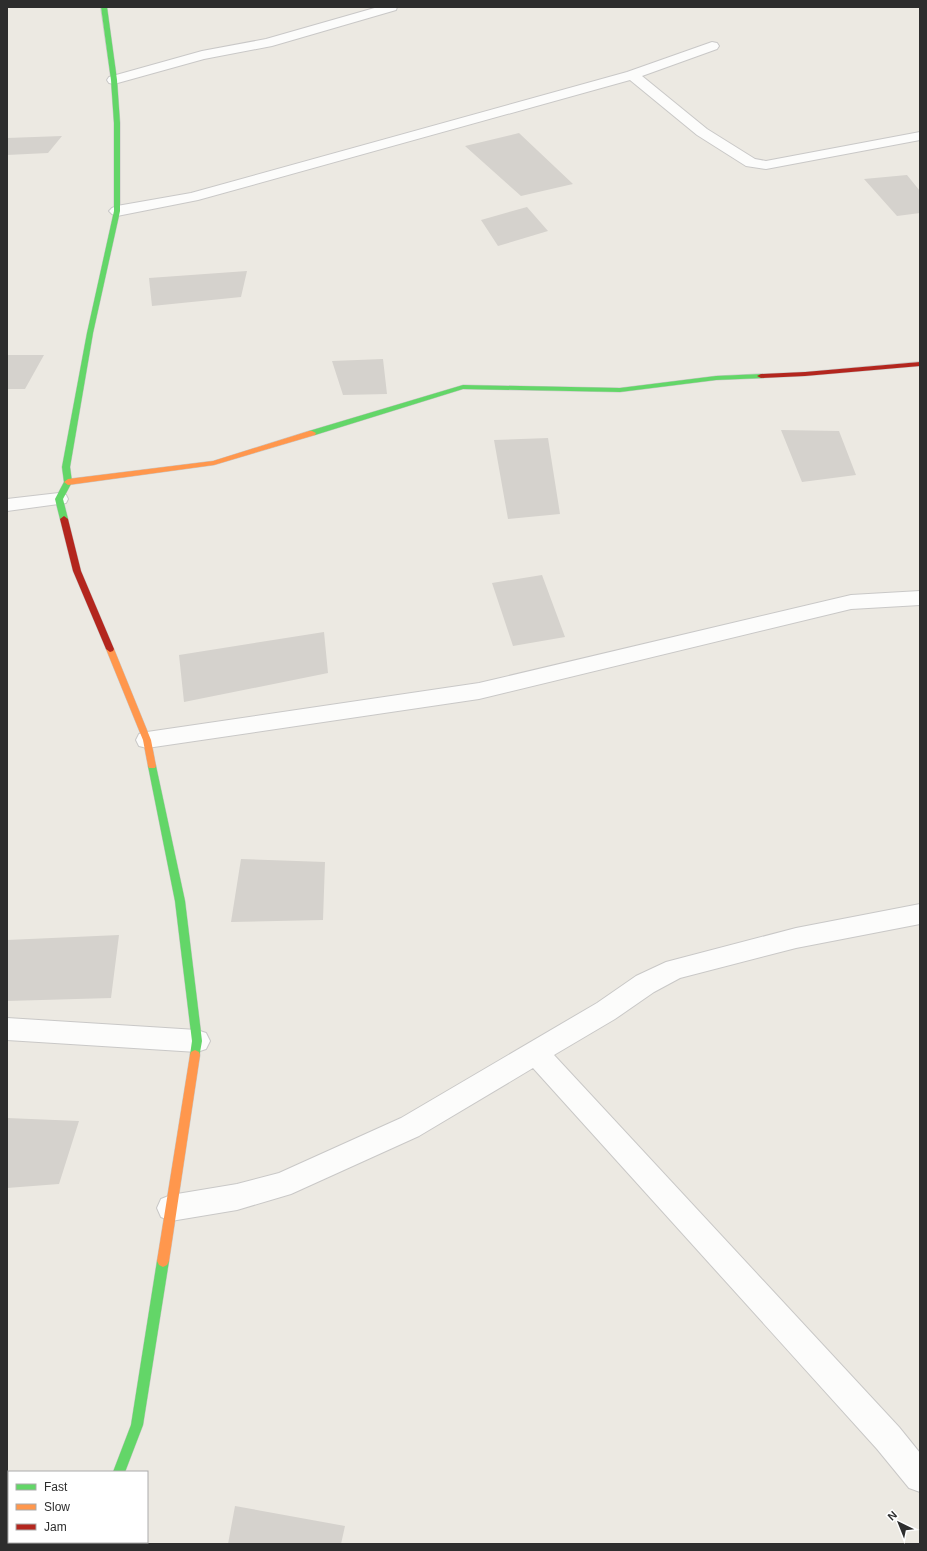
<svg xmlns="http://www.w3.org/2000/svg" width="927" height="1551" viewBox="0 0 927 1551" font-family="Helvetica,sans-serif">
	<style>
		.building { fill: #d5d2cd }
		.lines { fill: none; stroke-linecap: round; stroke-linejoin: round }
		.street-casing { stroke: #c9c8c7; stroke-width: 2 }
		.fast-casing { stroke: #c9c8c7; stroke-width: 1 }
		.slow-casing { stroke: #c9c8c7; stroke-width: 1 }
		.jam-casing { stroke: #c9c8c7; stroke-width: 1 }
		.street { fill: #fcfcfb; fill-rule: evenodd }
		.fast { fill: #63d668; fill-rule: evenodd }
		.slow { fill: #ff974d; fill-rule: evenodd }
		.jam { fill: #b3261e; fill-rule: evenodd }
	</style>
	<rect width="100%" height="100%" fill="#ece9e2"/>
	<!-- building -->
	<path class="building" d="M519,133L573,184L521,196L465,146Z
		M62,136L48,153L7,155V138Z
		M907,175L920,191V213L897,216L864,179Z
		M527,207L548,231L498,246L481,220Z
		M247,271L241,297L152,306L149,278Z
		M7,355H44L25,389H7Z
		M383,359L387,394L343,395L332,361Z
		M781,430L839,431L856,475L802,482Z
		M548,438L560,514L508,519L494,440Z
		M542,575L565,637L513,646L492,583Z
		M324,632L328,673L184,702L179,655Z
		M241,859L325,862L323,920L231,922Z
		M119,935L111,998L7,1001V940Z
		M7,1118L79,1121L59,1184L7,1188Z
		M235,1506L345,1526L341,1544H228Z"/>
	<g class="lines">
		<defs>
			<path id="street" d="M378,7H397L396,10L272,46L204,59L114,84L109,83L107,80L109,77L202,51L266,39Z
				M712,42L717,43L719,46L717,49L642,76L707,129L755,159L766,161L920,132V140L766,169L746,166L697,135L630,80L198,200L117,216L112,214L109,211L112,208L117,206L191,193L627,72Z
				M59,493L66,495L68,499L66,503L7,511V499Z
				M920,591V605L851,609L479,699L147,748L139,746L136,740L139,734L147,732L479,683L851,595Z
				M920,904V924L796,948L680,978L654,992L615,1019L554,1055L899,1427L920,1453V1492L909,1488L877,1449L533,1068L419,1136L291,1194L237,1210L171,1221L161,1217L157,1208L161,1199L171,1195L237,1184L279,1173L401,1118L597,1003L636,976L666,962L796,928Z
				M7,1018L197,1030L206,1033L210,1041L206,1049L197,1052L7,1040Z
				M75,1542H107L106,1544H74Z"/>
			<path id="fast" d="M101,7H107L117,80L120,123V211L93,333L70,467L72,482L63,499L68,519L64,522L60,519L55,499L64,482L62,467L87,333L114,211V123L111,80Z
				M761,374L765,376L764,378L716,380L620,392L463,389L315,435H312L308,433L309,431L463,385L620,388L716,376Z
				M152,762L155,764L156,766L185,901L202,1041L199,1058L195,1060L191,1058L190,1055L192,1041L175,901L148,766L149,764Z
				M163,1255L167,1257L169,1261L143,1425L125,1472H113L131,1425L157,1261L159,1257Z"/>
			<path id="slow" d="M309,431H312L316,433L315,435L214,465L68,485L64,482L68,479L213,461Z
				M110,646L114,649L151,740L156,766L155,768H149L148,766L143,740L106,649Z
				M195,1050L199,1052L200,1055L169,1261L167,1265L163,1267L159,1265L157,1261L190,1055L191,1052Z"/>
			<path id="jam" d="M920,362V366L805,376L761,378L757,376L761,374L805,372Z
				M64,516L68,519L81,571L114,649L113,651L110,652L106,649L73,571L60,519Z"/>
		</defs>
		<!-- street casing -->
		<use href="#street" class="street-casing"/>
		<!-- fast casing -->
		<use href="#fast" class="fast-casing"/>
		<!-- slow casing -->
		<use href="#slow" class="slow-casing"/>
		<!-- jam casing -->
		<use href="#jam" class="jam-casing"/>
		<!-- street -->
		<use href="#street" class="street"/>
		<!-- fast -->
		<use href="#fast" class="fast"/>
		<!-- slow -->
		<use href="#slow" class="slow"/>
		<!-- jam -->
		<use href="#jam" class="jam"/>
	</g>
	<!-- border -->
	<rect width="927" height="1551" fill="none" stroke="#2d2d2d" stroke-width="16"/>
	<!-- legend -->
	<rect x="8" y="1471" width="140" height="72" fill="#ffffff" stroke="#ababab"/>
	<rect x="16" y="1484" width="20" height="6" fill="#63d668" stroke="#ababab"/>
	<text x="44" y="1491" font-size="12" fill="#2d2d2d">Fast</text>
	<rect x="16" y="1504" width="20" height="6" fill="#ff974d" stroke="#ababab"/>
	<text x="44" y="1511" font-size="12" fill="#2d2d2d">Slow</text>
	<rect x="16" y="1524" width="20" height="6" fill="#b3261e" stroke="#ababab"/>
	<text x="44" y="1531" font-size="12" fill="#2d2d2d">Jam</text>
	<!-- north arrow -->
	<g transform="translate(899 1523) rotate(317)" stroke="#ffffff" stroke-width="3" paint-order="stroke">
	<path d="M0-3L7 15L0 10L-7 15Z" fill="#2d2d2d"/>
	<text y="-6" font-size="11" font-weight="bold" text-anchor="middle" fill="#2d2d2d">N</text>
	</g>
</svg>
